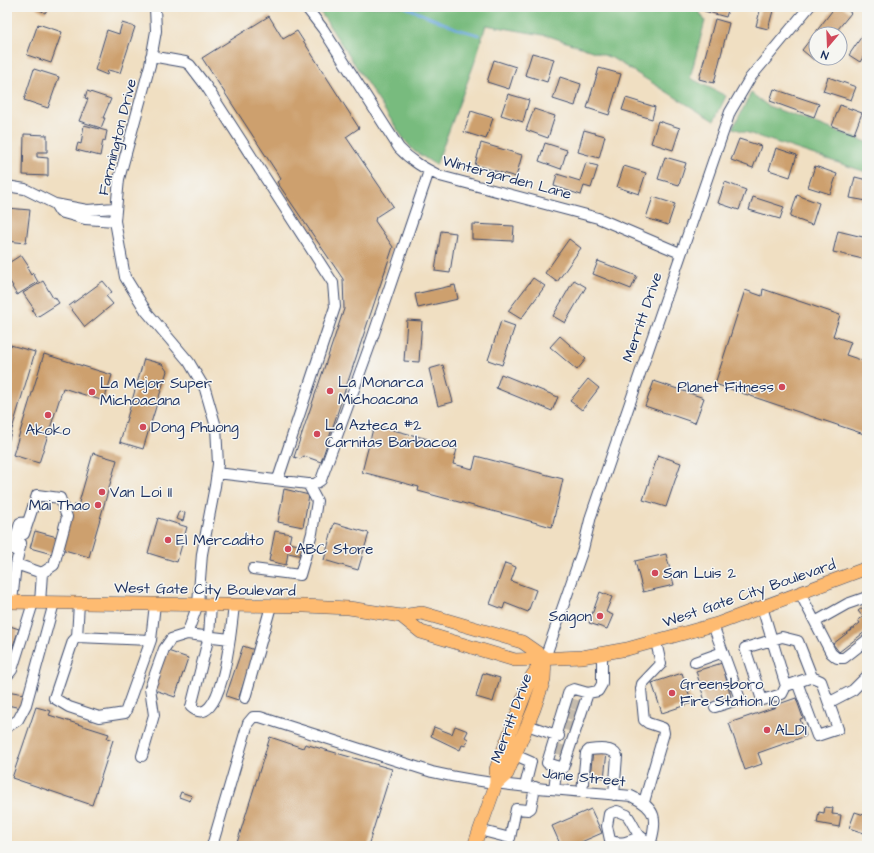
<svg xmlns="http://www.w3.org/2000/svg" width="874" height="853" viewBox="0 0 874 853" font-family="'Architects Daughter',sans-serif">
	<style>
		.forest { fill: #78bb7e; stroke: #4a756e }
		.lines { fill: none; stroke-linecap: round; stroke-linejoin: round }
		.stream { stroke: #71aae1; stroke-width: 2.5 }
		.building { fill: #cda06e }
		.minor-tunnel { stroke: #c5bcae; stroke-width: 10; stroke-dasharray: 10 5; stroke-linecap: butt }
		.minor-casing { stroke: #3b496d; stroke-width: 12 }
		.major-casing { stroke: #3b496d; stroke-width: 14 }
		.minor { stroke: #fff; stroke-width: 10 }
		.major { stroke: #febb71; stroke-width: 13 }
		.poi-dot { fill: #d1495b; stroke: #f6f6f2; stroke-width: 1.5 }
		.labels { text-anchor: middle; stroke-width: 3; stroke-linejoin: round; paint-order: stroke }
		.street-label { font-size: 15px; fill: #1b2f5e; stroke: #f6f6f2 }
		.poi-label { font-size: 15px; fill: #1b2f5e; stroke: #f6f6f2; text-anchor: start }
	</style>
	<rect width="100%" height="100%" fill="#f6f6f2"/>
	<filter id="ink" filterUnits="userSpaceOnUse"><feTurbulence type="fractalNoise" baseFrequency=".025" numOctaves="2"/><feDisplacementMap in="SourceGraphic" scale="8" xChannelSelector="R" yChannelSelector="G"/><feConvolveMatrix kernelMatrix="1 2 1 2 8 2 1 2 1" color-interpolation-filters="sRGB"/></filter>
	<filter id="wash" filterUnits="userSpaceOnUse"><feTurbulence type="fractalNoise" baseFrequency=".012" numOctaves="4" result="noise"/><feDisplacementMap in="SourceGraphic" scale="16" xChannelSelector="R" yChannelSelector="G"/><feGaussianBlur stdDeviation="0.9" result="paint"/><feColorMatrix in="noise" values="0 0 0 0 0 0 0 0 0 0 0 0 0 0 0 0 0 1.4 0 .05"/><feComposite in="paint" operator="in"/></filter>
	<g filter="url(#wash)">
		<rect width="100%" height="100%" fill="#f0dfc2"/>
		<!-- forest -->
		<path class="forest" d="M317,7H700L699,11L705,21L690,78L726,96L714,121L612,58L549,36L486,25L474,64L436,165L414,151L403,138Z
			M751,93L768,106L867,142L866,172L733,128Z"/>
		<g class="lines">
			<!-- stream -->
			<path class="stream" d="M405,7L458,29L479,35"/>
		</g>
		<g id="blocks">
			<!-- building -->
			<path class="building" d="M35,7H49L45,13Z
				M706,7H729L726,17L704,11Z
				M761,7H774L768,29L756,26Z
				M835,7H843L851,13L834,34H816V58L814,60L802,50Z
				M269,16L283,39L297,31L359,128L346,137L393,206L376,217L375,221L393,247L321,462L304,456L300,459L294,457L344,309L343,279L277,182L281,179L202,58Z
				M715,19L729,23L714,83L699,79Z
				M122,23L135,27L120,73L108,70L107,75L95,70L107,30L119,34Z
				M38,24L62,32L51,63L27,55Z
				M864,33L867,35V51L860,62L849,55Z
				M532,53L554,59L547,82L525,75Z
				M494,60L516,67L509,89L487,82Z
				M599,68L621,74L609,115L587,108Z
				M34,69L59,77L48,108L24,100Z
				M560,77L581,84L575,106L553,99Z
				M828,77L856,87L851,100L823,91Z
				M774,89L819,104L814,117L770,101Z
				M87,91L111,99L103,118H105L101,128L79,121L88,99L85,98Z
				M508,94L529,100L523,122L501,115Z
				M626,98L655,107L652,119L622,110Z
				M840,105L862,113L854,134L832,126Z
				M534,109L555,116L548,138L526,130Z
				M471,111L493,118L486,139L464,132Z
				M658,121L680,128L673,150L651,143Z
				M84,125L107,131L105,141L103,140L100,156L76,150L78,143L81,144Z
				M584,130L605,136L599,158L578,152Z
				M24,134L47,135V152H37V157L48,158V176L23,175Z
				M739,139L761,146L753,168L731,160Z
				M481,143L522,155L516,177L475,165Z
				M545,143L567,150L561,169L539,161Z
				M776,148L797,155L790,177L769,170Z
				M665,157L686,163L679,185L658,179Z
				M586,163L598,166L591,188L584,186L581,195L554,186L557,174L580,181Z
				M624,166L646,173L639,194L617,187Z
				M815,166L837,174L830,194L808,187Z
				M855,177L867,180V201L850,198Z
				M725,182L746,190L739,210L718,203Z
				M797,195L819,203L812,225L790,217Z
				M653,197L675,204L668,225L646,218Z
				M753,197L784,207L780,219L749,210Z
				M7,208L30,210L26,243L7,241Z
				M472,224L514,226L513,241L472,239Z
				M441,231L456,233L450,273L435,271Z
				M838,231L867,238V260L833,252Z
				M569,239L581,248L557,282L545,273Z
				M21,255L29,267L27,268L31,275L33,273L38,282L17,295L12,287L13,286L8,279H7V264Z
				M598,261L637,276L631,289L593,274Z
				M533,278L545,286L521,319L508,311Z
				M574,280L586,287L565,323L553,316Z
				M43,281L53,298L55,297L59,303L37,317L32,310L34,309L23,293Z
				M103,281L112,292L106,296L113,304L85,327L69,306Z
				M455,285L458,299L418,308L415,294Z
				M763,289L840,315L833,336L851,342L846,355L867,362V437L863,436L864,434L715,384L745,290L762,296Z
				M407,320L422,321L419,362L404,361Z
				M501,321L515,326L502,365L488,360Z
				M560,336L586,359L577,370L550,347Z
				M7,344L35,352L7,446Z
				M44,354L112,375L104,401L63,388L39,463L13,455Z
				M144,359L162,364L167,371L143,449L120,442Z
				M443,365L453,402L438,406L429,369Z
				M501,374L558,397L552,411L496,388Z
				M588,379L599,388L582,410L570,401Z
				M654,381L704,398L695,423L645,406Z
				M374,425L447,444V447L457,449L453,464L473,469L476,456L563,479L552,527L418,491L419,487L362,472Z
				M93,453L117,460L89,557L61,549L74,505L78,506Z
				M658,455L681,463L666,507L643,500Z
				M284,489L309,495L303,527L278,522Z
				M179,511L185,513L183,521L176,519Z
				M158,518L187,527L177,562L148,553Z
				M334,523L369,533L358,570L324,560Z
				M35,531L57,537L52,554L30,548Z
				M275,531L291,534L289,543L304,546L303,556L288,553L286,565L269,561Z
				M666,554L674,585L643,592L635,561Z
				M505,563L516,567L511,581L536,590L528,612L505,603L503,609L490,604Z
				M600,592L612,597L606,612L613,615L607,629L589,623Z
				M867,604V632L866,631L839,652L833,644L860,623L858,620L863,617L858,611Z
				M7,625L19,629L9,657H7Z
				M243,646L255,650L238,700L226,696Z
				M165,650L188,658L175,697L152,689Z
				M722,663L731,697L706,705L696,671Z
				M483,673L500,678L493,702L476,697Z
				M682,673L692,703L662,713L652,683Z
				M7,691L24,694L21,708L7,705Z
				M796,698L803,718L800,719L806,736L758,753L762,764L745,770L729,723L776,707V705Z
				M36,707L51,711L49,715L109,734L107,738L113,740L92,805L12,778Z
				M455,726L468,731L465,737L468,739L466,746L462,745L460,750L431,736L434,727L452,734Z
				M270,737L303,748L305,744L392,769L368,846H236Z
				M593,751L607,752L604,778L590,776Z
				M181,792L192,796L190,801L179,797Z
				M825,807L833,808L832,814L841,815L839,827L817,823L819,812L824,813Z
				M591,809L602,833L572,846H561L552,826Z
				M855,812L867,816V834L849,828Z"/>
		</g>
	</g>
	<g filter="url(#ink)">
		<use href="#blocks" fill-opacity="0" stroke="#3b496d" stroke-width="1"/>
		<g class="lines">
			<!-- minor-tunnel -->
			<path class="minor-tunnel" d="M570,703L580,706
				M567,713L576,716
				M563,724L572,727
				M555,748L565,751"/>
			<defs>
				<path id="minor" d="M306,7L323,29L399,148C411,161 424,168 440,176L598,218L680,253
					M151,56L185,62L190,65L206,86L333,283L335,307L278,479
					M7,186L25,189L55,204
					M115,208L87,210L55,204L60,212L85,219L115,221
					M217,473L308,484H315L321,480L370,345L429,171
					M24,534L37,495L60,498L67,517L54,565L42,573L40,603
					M18,553L13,548L20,523L28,522
					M16,564L42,573
					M253,569L300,575L312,533L317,501L308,484
					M800,593L831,653L837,658H844L867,640
					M12,602L16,564L21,543
					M79,603L77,637L73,641L54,698L69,707L99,717L125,713L151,640L155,604
					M211,605L209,636L191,707C223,735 232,621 234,605
					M762,607L786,686
					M815,622L847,604L867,597
					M713,625L740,699L715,707
					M187,634L230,639
					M77,637L151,640
					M545,658L583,549L591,516L613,452L730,112L750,78L809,7
					M695,662L723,652
					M7,676L12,670L33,603
					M797,682L817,736L838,729L821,681L812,677L798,641L782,637L745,648L762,700L782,694L786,686L812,677
					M588,693L598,691L602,684V654
					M245,698L271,606
					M830,702L853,690L867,676
					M527,725L559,736
					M7,727L18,720L26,705L54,603
					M515,755L531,762L525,786
					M142,756L154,715L150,688L164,649L171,639L187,634L198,604L202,554L215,486L218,464L216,427L205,389L189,362L146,311L125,277L115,221L119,179L150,65L156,31L155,7
					M554,789L557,766L563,768L588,693L574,689L569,691L547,763L557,766
					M582,792L586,753L589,750C597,749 613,747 617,756L614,795
					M644,802L664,733L663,728L648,723L644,720L641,689L642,684L661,664L656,642
					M479,830L510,838L516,809L528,810L531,808L535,787
					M639,836C631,842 619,845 610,840L607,826L609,814L617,811L627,815C635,826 637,839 651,842
					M212,846L248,723L253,717H260L432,772C497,787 565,790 631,796C658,809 657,819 650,846"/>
				<path id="major" d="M7,602L305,606L349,608L401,616L422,613L522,642L545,658
					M401,616L421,632L515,660L582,657L627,649L717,624L867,568
					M496,784L507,774L534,709L544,680L545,658
					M474,846L496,784V769L532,676L545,658"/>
			</defs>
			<!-- minor casing -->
			<use href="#minor" class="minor-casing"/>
			<!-- major casing -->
			<use href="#major" class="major-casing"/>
			<!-- minor -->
			<use href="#minor" class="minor"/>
			<!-- major -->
			<use href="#major" class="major"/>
		</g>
	</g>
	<!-- markers -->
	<g class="poi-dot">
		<circle cx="782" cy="387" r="4"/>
		<circle cx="330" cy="391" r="4"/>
		<circle cx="92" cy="392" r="4"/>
		<circle cx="48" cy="415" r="4"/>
		<circle cx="143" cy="427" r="4"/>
		<circle cx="317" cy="434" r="4"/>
		<circle cx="102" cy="492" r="4"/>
		<circle cx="98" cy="505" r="4"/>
		<circle cx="168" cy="540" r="4"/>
		<circle cx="288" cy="549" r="4"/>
		<circle cx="655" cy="573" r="4"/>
		<circle cx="600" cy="616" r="4"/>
		<circle cx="672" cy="693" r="4"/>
		<circle cx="767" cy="730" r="4"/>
	</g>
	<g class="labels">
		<!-- street labels -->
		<g class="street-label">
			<text transform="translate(117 137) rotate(-76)" y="5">Farmington Drive</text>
			<text transform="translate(507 177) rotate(15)" y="5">Wintergarden Lane</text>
			<text transform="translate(642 317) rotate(-71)" y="5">Merritt Drive</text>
			<text transform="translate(205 589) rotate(1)" y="5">West Gate City Boulevard</text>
			<text transform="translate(749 593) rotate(-19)" y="5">West Gate City Boulevard</text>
			<text transform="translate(511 718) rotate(-70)" y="5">Merritt Drive</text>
			<text transform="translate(584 777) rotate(6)" y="5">Jane Street</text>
		</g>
		<!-- poi labels -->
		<g class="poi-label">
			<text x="338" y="387">La Monarca<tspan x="338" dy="17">Michoacana</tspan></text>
			<text x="100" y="388">La Mejor Super<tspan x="100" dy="17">Michoacana</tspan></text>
			<text x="774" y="392" text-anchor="end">Planet Fitness</text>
			<text x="325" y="430">La Azteca #2<tspan x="325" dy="17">Carnitas Barbacoa</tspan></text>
			<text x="151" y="432">Dong Phuong</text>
			<text x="48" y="435" text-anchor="middle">Akoko</text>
			<text x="110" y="497">Van Loi II</text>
			<text x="90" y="510" text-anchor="end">Mai Thao</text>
			<text x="176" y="545">El Mercadito</text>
			<text x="296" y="554">ABC Store</text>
			<text x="663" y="578">San Luis 2</text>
			<text x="592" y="621" text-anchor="end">Saigon</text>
			<text x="680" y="689">Greensboro<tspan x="680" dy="17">Fire Station 10</tspan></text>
			<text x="775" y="735">ALDI</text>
		</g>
	</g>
	<!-- margin -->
	<rect width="874" height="853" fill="none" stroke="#f6f6f2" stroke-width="24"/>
	<!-- north arrow -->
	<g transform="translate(828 46) rotate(199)"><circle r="19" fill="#f6f6f2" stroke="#9ea6b7"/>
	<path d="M0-3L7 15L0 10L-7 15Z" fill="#d1495b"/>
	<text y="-6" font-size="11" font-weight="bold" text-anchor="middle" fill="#1b2f5e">N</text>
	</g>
</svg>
